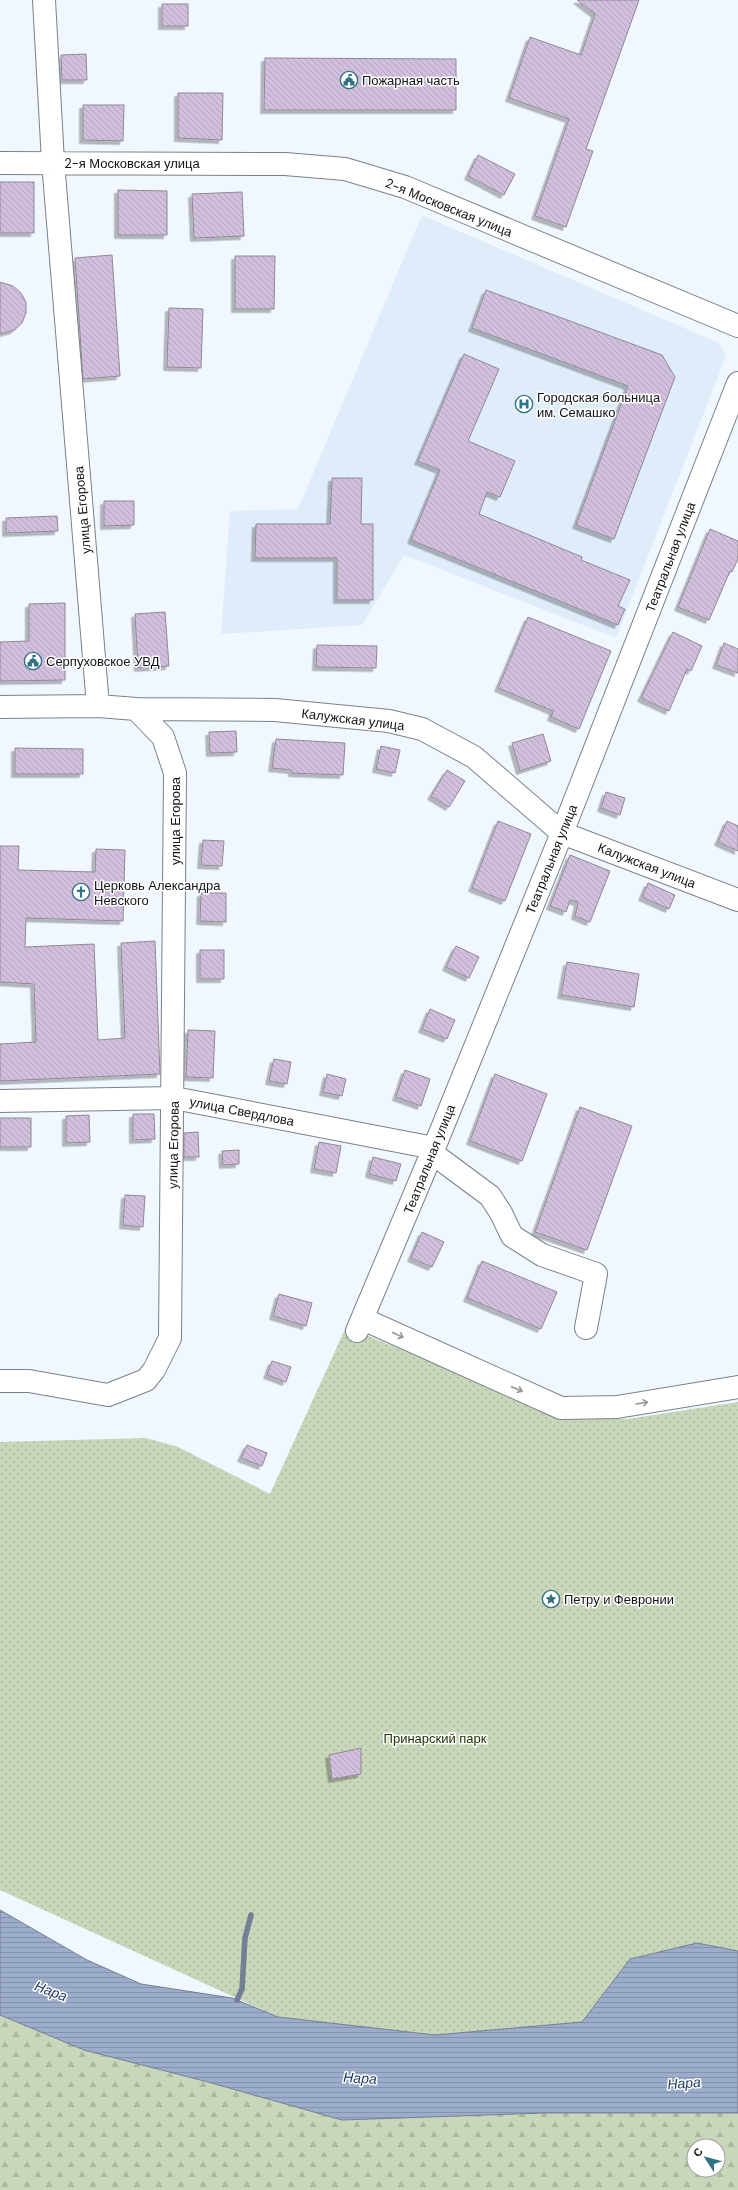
<svg xmlns="http://www.w3.org/2000/svg" width="738" height="2190" viewBox="0 0 738 2190" font-family="'DM Sans',sans-serif">
	<style>
		.built { fill: #dfedfb }
		.forest { fill: url(#forest-firs); fill-rule: evenodd }
		.park { fill: url(#park-dots) }
		.water { fill: url(#water-rules); stroke: #727f94 }
		.lines { fill: none; stroke-linecap: round; stroke-linejoin: round }
		.stream { stroke: #727f94; stroke-width: 5.5 }
		.building { fill: url(#building-back-hatch); stroke: #8f8992; filter: url(#shadow) }
		.minor-casing { stroke: #7a8289; stroke-width: 24 }
		.minor { stroke: #fff; stroke-width: 22 }
		.oneway { stroke: #949596 }
		.labels { text-anchor: middle; stroke-width: 3; stroke-linejoin: round; paint-order: stroke }
		.poi-label { font-size: 13px; fill: #111316; stroke: #fff; text-anchor: start }
		.street-label { font-size: 13px; fill: #111316; stroke: #fff }
		.park-label { font-size: 13px; fill: #203301; stroke: #fff }
		.water-label { font-size: 14px; font-style: italic; fill: #233b64; stroke: #fff }
	</style>
	<defs>
		<pattern id="forest-firs" width="22" height="20" patternUnits="userSpaceOnUse"><rect width="22" height="20" fill="#c8d6b9"/><path d="M5 1l3.5 6h-7zM16 11l3.5 6h-7z" fill="#abb79e"/></pattern>
		<pattern id="park-dots" width="8" height="8" patternUnits="userSpaceOnUse"><rect width="8" height="8" fill="#c8d6b9"/><path d="M2 2h.1M6 6h.1" fill="none" stroke="#abb79e" stroke-width="1.8" stroke-linecap="round"/></pattern>
		<pattern id="water-rules" width="6" height="5" patternUnits="userSpaceOnUse"><rect width="6" height="5" fill="#9badca"/><path d="M0 2.5h6" fill="none" stroke="#8494ad"/></pattern>
		<pattern id="building-back-hatch" width="6" height="6" patternUnits="userSpaceOnUse"><rect width="6" height="6" fill="#d2bfde"/><path d="M-1 5l2 2M0 0l6 6M5-1l2 2" fill="none" stroke="#b3a3be"/></pattern>
		<filter id="shadow"><feDropShadow dx="-3.5" dy="3.5" stdDeviation="0" flood-color="#0004"/></filter>
	</defs>
	<rect width="100%" height="100%" fill="#f0f7fe"/>
	<!-- built -->
	<path class="built" d="M422,215L719,343L726,356L616,638L404,555L362,625L221,634L230,511L298,509Z"/>
	<!-- forest -->
	<path class="forest" d="M0,2015L84,2050L208,2082L342,2120L544,2113H738V2190H0ZM694,2146H718V2170H694Z"/>
	<!-- park -->
	<path class="park" d="M346,1327L564,1416L628,1419L738,1402V1951L697,1943L630,1959L582,2022L435,2035L278,2017L0,1890V1442L146,1438L178,1447L270,1494Z"/>
	<!-- water -->
	<path class="water" d="M0,1910L87,1960L141,1984L232,1998L278,2017L435,2035L582,2022L630,1959L697,1943L738,1951V2113H544L342,2120L208,2082L84,2050L0,2015Z"/>
	<g class="lines">
		<!-- stream -->
		<path class="stream" d="M237,2000L242,1989L245,1938L251,1915"/>
	</g>
	<!-- building -->
	<path class="building" d="M577,0H639L586,149L593,151L566,227L535,216L569,119L509,98L530,37L581,55L595,14Z
		M162,4H188V26H162Z
		M86,54L87,80H62L61,55Z
		M265,58L456,59V110H264Z
		M178,93H223L222,140L178,138Z
		M83,105H124L123,141L83,140Z
		M478,155L515,174L504,195L468,176Z
		M0,182H34V233H0Z
		M118,190L167,191V235H118Z
		M242,192L244,236L194,238L192,194Z
		M112,255L120,376L83,379L75,258Z
		M235,256H275L274,309H235Z
		M0,282L13,286L21,293L26,302V313L22,323L14,330L0,334Z
		M486,290L662,355L675,377L614,539L576,525L628,386L472,328Z
		M169,308L203,309L201,368L167,367Z
		M464,354L499,369L468,441L515,461L500,497L487,492L479,514L582,557L581,560L630,580L618,606L625,609L618,625L411,540L440,470L418,461Z
		M332,478H362L361,524H373V600H337V558H255L256,524H330Z
		M104,501H134V525L104,526Z
		M57,516L58,531L6,533V518Z
		M710,529L738,541V559L732,572L730,571L709,620L678,607Z
		M65,603V680L0,681V642L29,641V604Z
		M165,612L169,666L138,668L135,614Z
		M528,617L611,651L579,729L551,717L553,711L498,688Z
		M673,632L702,646L691,671L687,669L669,711L641,698Z
		M724,643L738,649V673L716,665Z
		M317,645L377,646L376,668L316,667Z
		M236,731L237,752L210,753L209,732Z
		M543,734L551,761L520,771L512,743Z
		M276,739L345,743L343,775L292,773V770L272,768Z
		M381,746L400,750L395,773L376,769Z
		M15,748L83,749V774H15Z
		M447,770L465,781L449,807L431,796Z
		M606,792L625,798L620,815L601,808Z
		M498,821L531,834L505,901L472,888Z
		M727,821L738,826V851L718,842Z
		M203,840L224,841L222,866L201,865Z
		M0,846H19L18,870L95,872L96,849L125,850L123,921L26,918L25,947L94,944L98,1040L125,1038L121,943L155,941L160,1074L0,1081V1044L36,1042L34,984L0,982Z
		M570,855L610,871L590,922L575,916L578,902L570,900L566,912L550,906Z
		M648,883L675,895L669,909L642,897Z
		M201,893H226V922L200,921Z
		M456,946L479,957L469,978L446,967Z
		M200,950H224V979H200Z
		M567,962L639,974L634,1007L561,995Z
		M430,1009L455,1020L447,1039L422,1029Z
		M188,1030L215,1031L213,1078L186,1077Z
		M274,1059L291,1062L287,1084L269,1081Z
		M405,1070L430,1079L421,1106L396,1097Z
		M327,1074L346,1079L342,1096L323,1092Z
		M495,1074L547,1094L522,1161L470,1141Z
		M580,1107L632,1126L587,1250L535,1232Z
		M133,1114H154L155,1139L133,1140Z
		M89,1115L90,1142L66,1143V1116Z
		M0,1118H31V1147H0Z
		M198,1132L199,1157H184V1133Z
		M319,1142L341,1146L336,1173L314,1169Z
		M239,1150V1164L223,1165L222,1151Z
		M373,1157L401,1164L396,1181L369,1174Z
		M125,1195L145,1196L143,1227L123,1225Z
		M422,1232L444,1242L432,1267L411,1258Z
		M482,1261L557,1292L541,1329L467,1298Z
		M279,1294L312,1303L306,1326L273,1316Z
		M272,1361L291,1367L286,1382L267,1375Z
		M247,1445L267,1453L262,1466L241,1458Z
		M361,1748V1774L332,1779L329,1755Z"/>
	<g class="lines">
		<defs>
			<path id="minor" d="M44,0L53,162L98,706
				M0,163L285,164L345,169L405,187L738,326
				M0,707L98,706L136,709L163,737L175,773L170,1338L154,1370L146,1380L108,1395L29,1381H0
				M136,709L275,710L389,721L422,729L474,757L562,833L738,900
				M0,1101L174,1098L434,1148
				M432,1153L490,1196L501,1213L512,1236L542,1255L596,1274L586,1328
				M363,1319L561,1408L617,1407L738,1387
				M357,1331L434,1148L562,833L738,383"/>
		</defs>
		<!-- minor casing -->
		<use href="#minor" class="minor-casing"/>
		<!-- minor -->
		<use href="#minor" class="minor"/>
	</g>
	<!-- one-way arrows -->
	<defs><path id="oneway-shaft" d="M-6 0H5M1.5-3L5.5 0L1.5 3" fill="none" stroke-width="1.6" stroke-linecap="round" stroke-linejoin="round"/></defs>
	<g class="oneway">
		<use href="#oneway-shaft" transform="translate(398 1335) rotate(25)"/>
		<use href="#oneway-shaft" transform="translate(517 1389) rotate(23)"/>
		<use href="#oneway-shaft" transform="translate(642 1403) rotate(-9)"/>
	</g>
	<!-- icons -->
	<defs>
		<symbol id="civic-ring" viewBox="-11 -11 22 22"><circle r="9.5" fill="#fff" stroke="#317285" stroke-width="1.5"/><path d="M-.6-6.5H3V-4.5H.6V-3L4-1V1h2V6H-6V1h2V-1L-.6-3ZM-1.2 2.5V6h2.4V2.5Z" fill="#317285"/></symbol>
		<symbol id="hospital-ring" viewBox="-11 -11 22 22"><circle r="9.5" fill="#fff" stroke="#317285" stroke-width="1.5"/><path d="M-5-5h3v3.5h4V-5h3V5h-3V1.5h-4V5h-3Z" fill="#317285"/></symbol>
		<symbol id="church-ring" viewBox="-11 -11 22 22"><circle r="9.5" fill="#fff" stroke="#317285" stroke-width="1.5"/><path d="M-1.2-6h2.4v3.5h3.3v2.4h-3.3V6h-2.4V-.1h-3.3v-2.4h3.3Z" fill="#317285"/></symbol>
		<symbol id="sight-ring" viewBox="-11 -11 22 22"><circle r="9.5" fill="#fff" stroke="#317285" stroke-width="1.5"/><path d="M0-6L1.8-2.2L6-1.7L2.9 1.2L3.7 5.4L0 3.3L-3.7 5.4L-2.9 1.2L-6-1.7L-1.8-2.2Z" fill="#317285"/></symbol>
	</defs>
	<g fill-rule="evenodd">
		<use href="#civic-ring" x="339" y="70" width="20" height="20"/>
		<use href="#hospital-ring" x="514" y="394" width="20" height="20"/>
		<use href="#civic-ring" x="23" y="651" width="20" height="20"/>
		<use href="#church-ring" x="71" y="882" width="20" height="20"/>
		<use href="#sight-ring" x="541" y="1589" width="20" height="20"/>
	</g>
	<g class="labels">
		<!-- poi labels -->
		<g class="poi-label">
			<text x="362" y="85">Пожарная часть</text>
			<text x="537" y="402">Городская больница<tspan x="537" dy="15">им. Семашко</tspan></text>
			<text x="46" y="666">Серпуховское УВД</text>
			<text x="94" y="890">Церковь Александра<tspan x="94" dy="15">Невского</tspan></text>
			<text x="564" y="1604">Петру и Февронии</text>
		</g>
		<!-- street labels -->
		<g class="street-label">
			<text x="132" y="168">2-я Московская улица</text>
			<text transform="translate(449 207) rotate(22)" y="5">2-я Московская улица</text>
			<text transform="translate(82 510) rotate(-95)" y="5">улица Егорова</text>
			<text transform="translate(670 557) rotate(-69)" y="5">Театральная улица</text>
			<text transform="translate(353 719) rotate(7)" y="5">Калужская улица</text>
			<text transform="translate(175 821) rotate(-90)" y="5">улица Егорова</text>
			<text transform="translate(551 859) rotate(-68)" y="5">Театральная улица</text>
			<text transform="translate(647 865) rotate(21)" y="5">Калужская улица</text>
			<text transform="translate(242 1111) rotate(11)" y="5">улица Свердлова</text>
			<text transform="translate(173 1145) rotate(-89)" y="5">улица Егорова</text>
			<text transform="translate(429 1159) rotate(-68)" y="5">Театральная улица</text>
		</g>
		<!-- park labels -->
		<g class="park-label">
			<text x="435" y="1743">Принарский парк</text>
		</g>
		<!-- water labels -->
		<g class="water-label">
			<text transform="translate(51 1991) rotate(21)" y="5">Нара</text>
			<text transform="translate(360 2078) rotate(3)" y="5">Нара</text>
			<text transform="translate(684 2083) rotate(-4)" y="5">Нара</text>
		</g>
	</g>
	<!-- north arrow -->
	<g transform="translate(706 2158) rotate(306)"><circle r="19" fill="#ffffff" stroke="#a0a1a2"/>
	<path d="M0-3L7 15L0 10L-7 15Z" fill="#317285"/>
	<text y="-6" font-size="11" font-weight="bold" text-anchor="middle" fill="#111316">С</text>
	</g>
</svg>
